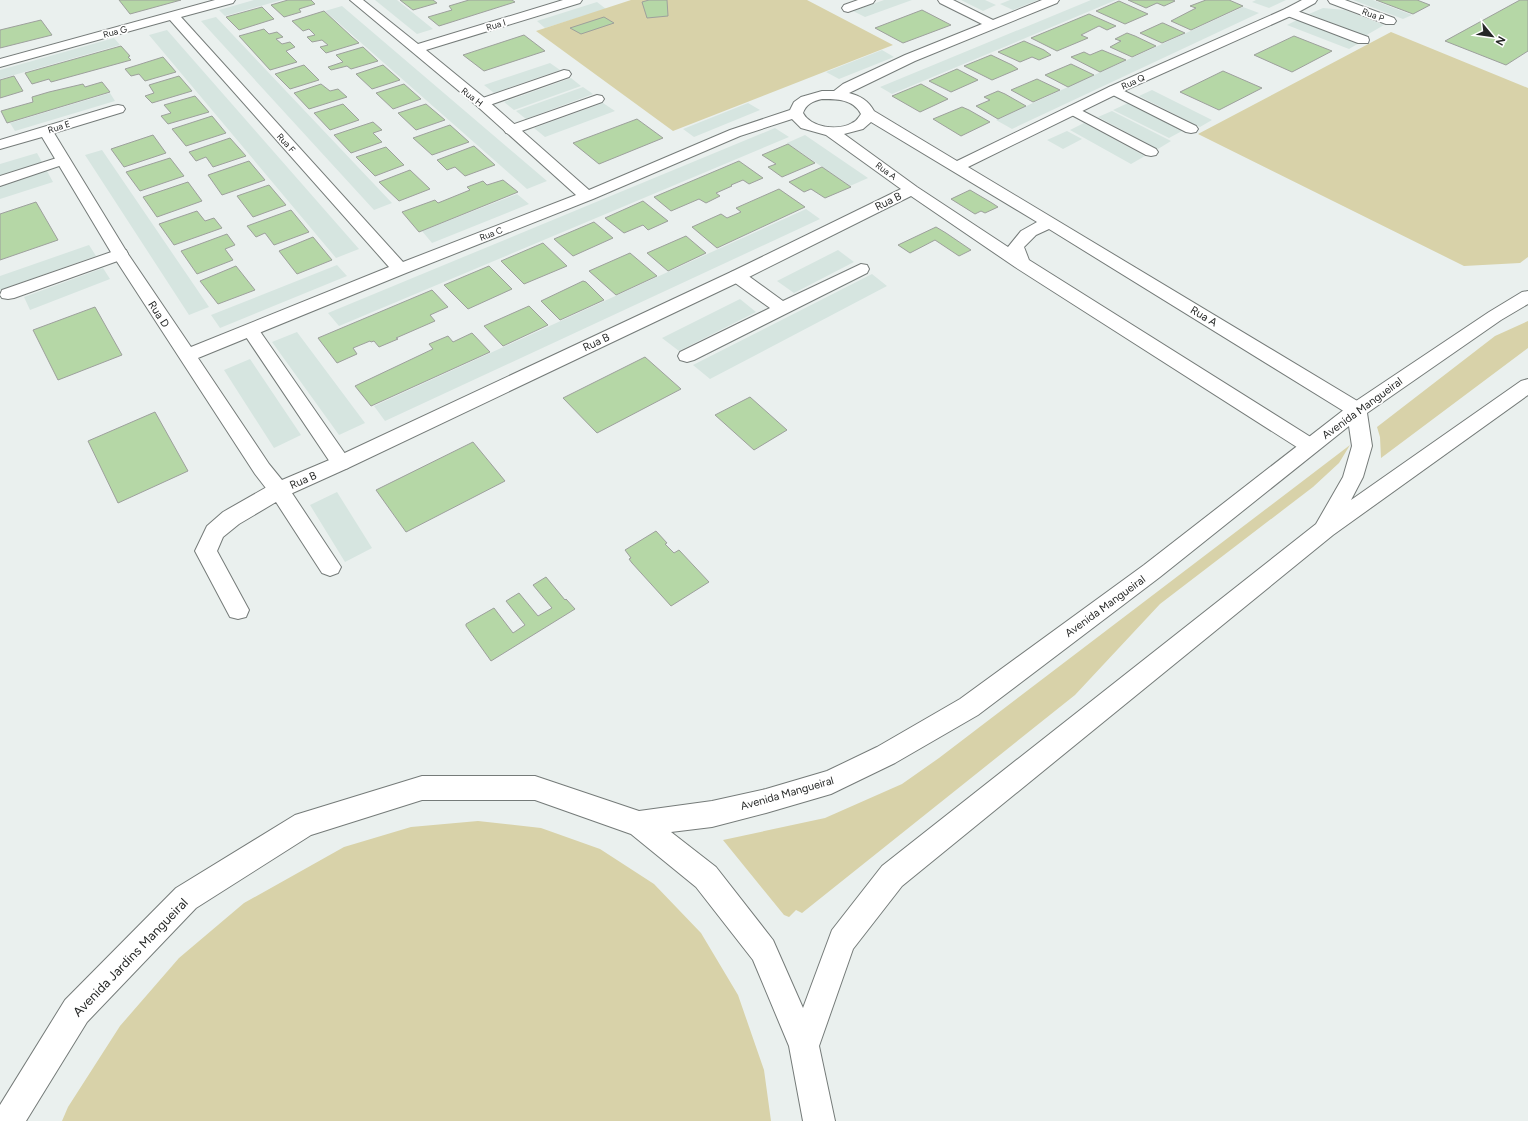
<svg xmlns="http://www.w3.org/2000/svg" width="1528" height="1121" viewBox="0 0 1528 1121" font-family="Figtree,sans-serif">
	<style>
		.built { fill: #d6e5e0 }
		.green { fill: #d8d2a9 }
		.building { fill: #b5d7a6; stroke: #9da09c }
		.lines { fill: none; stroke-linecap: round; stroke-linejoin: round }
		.service-casing { stroke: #757b79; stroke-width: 2 }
		.minor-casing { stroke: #757b79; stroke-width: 2 }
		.tertiary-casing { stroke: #757b79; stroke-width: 2 }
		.service { fill: #fff; fill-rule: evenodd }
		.minor { fill: #fff; fill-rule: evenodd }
		.tertiary { fill: #fff; fill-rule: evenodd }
		.labels { text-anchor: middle; stroke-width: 3.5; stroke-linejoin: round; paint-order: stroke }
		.far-street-label { font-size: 9px; fill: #262827; stroke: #fff }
		.street-label { font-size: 11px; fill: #262827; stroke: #fff }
		.near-street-label { font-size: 13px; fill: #262827; stroke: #fff }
	</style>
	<rect width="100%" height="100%" fill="#eaf0ee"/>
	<!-- built -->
	<path class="built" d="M254,0H282L225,16L219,10Z
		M375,0H397L433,29L417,34Z
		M884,0H912L865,17L853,11Z
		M961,0H985L996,5L983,11Z
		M1010,0H1038L1013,10L1000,4Z
		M1091,0H1116L892,94L880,87Z
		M1256,0H1286L1269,8L1252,2Z
		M1353,0H1373L1412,15L1403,19Z
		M597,2L606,9L545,28L537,21Z
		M342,6L547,181L527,189L325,11Z
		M1243,7L1259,13L1012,129L996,120Z
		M1323,8L1345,10L1384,25L1365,36L1309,14Z
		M216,17L392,203L374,210L201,21Z
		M1299,19L1359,43L1349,49L1287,25Z
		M167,30L359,249L336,258L149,35Z
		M114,38L120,45L0,79V70Z
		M882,50L894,57L839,79L826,72Z
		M550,63L560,70L494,93L484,85Z
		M571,78L581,86L514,110L504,102Z
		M583,87L593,94L526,119L516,111Z
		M1152,90L1212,120L1200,127L1139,96Z
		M110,93L115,101L15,131L10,123Z
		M603,103L615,111L545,137L534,128Z
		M748,103L760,110L694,137L683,129Z
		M1128,103L1182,131L1169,138L1113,110Z
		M1112,111L1171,141L1158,149L1098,117Z
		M1084,123L1145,156L1131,164L1070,130Z
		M775,128L789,137L339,326L328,313Z
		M1067,131L1082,139L1063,149L1047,140Z
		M805,135L868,178L850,186L787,143Z
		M102,150L209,307L189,315L85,155Z
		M37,153L53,182L0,199V164Z
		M517,194L529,204L432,243L422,231Z
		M806,209L820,219L385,421L374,406Z
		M89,245L96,256L0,290V276Z
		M838,250L854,262L794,293L777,281Z
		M337,265L347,276L220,328L211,315Z
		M103,268L110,279L30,310L24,297Z
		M872,274L887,286L710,379L693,365Z
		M740,299L756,312L679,351L662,338Z
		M297,332L365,423L339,435L272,342Z
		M250,359L301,435L274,448L224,370Z
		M337,492L372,548L345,562L310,505Z"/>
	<!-- green -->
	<path class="green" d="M631,0H807L893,45L673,131L536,31Z
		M1391,32L1528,88V257L1520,263L1464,266L1198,134Z
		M1528,321V348L1381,458L1380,437L1377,427L1495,336Z
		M1350,445L1339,463L1313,487L1160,604L1075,695L802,913L796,910L789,917L784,915L723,840L825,818L902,784L939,758Z
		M478,821L541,828L600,849L654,884L701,933L738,995L764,1070L771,1121H62L68,1107L120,1026L179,958L244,903L344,847L411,827Z"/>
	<!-- building -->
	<path class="building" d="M119,0H181L130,14Z
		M288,0H311L315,4L299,9L301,12L284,17L271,5Z
		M400,0H433L437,3L413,10Z
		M469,0H512L515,2L439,26L428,17L452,10L449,6Z
		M649,0H667L668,16L647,18L642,2Z
		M1128,0H1173L1175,1L1164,6L1157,3L1146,8Z
		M1206,0H1229L1243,6L1191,30L1171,21L1196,8L1190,6Z
		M1376,0H1417L1430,5L1413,14Z
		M1520,0H1528V51L1506,65L1445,41Z
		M1119,1L1139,10L1148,14L1125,24L1096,11Z
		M262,7L274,19L239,30L226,17Z
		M922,10L951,25L903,43L875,28Z
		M324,11L352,37L359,43L326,53L320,47L328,45L322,40L312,42L307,37L315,35L309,29L303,31L292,21Z
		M1089,14L1116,26L1107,30L1099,26L1081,35L1088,38L1057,51L1031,38Z
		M604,17L614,23L581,34L570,28Z
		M41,20L52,35L0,48V30Z
		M1162,23H1163L1185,33L1162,43L1140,33Z
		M264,29L269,34L277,32L283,37L276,39L282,44L290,42L295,47L286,51L297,62L270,70L239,36Z
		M1127,33L1135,36L1156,46L1132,57L1110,47L1121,41L1115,39Z
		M524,35L545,51L484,71L463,55Z
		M1294,36L1332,51L1292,72L1254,55Z
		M1024,41L1044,50L1051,55L1039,60L1032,57L1020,62L998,52Z
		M121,46L130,56L128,57L131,60L51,82L49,79L32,84L25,73Z
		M363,47L378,61L351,69L347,66L331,70L328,67L343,62L336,55Z
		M1102,50L1126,60L1100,72L1071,57L1084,52L1090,55Z
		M991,55L1012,65L1018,69L992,80L964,66Z
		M163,57L176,72L145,81L139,74L131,76L125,69Z
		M1071,64L1094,75L1068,87L1045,75Z
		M304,65L319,80L290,89L275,74Z
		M383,65L400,80L372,89L356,74Z
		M957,69L978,80L951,92L929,81Z
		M1223,71L1262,88L1219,110L1180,92Z
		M14,76L23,91L0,98V80Z
		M179,76L192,91L152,103L145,96L154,93L149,85Z
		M1037,79L1060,90L1033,102L1011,90Z
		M102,82L110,92L7,123L1,111L33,102L32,97L49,92L83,84L85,87Z
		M321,84L330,91L338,89L347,97L309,109L294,93Z
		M404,84L421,99L393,109L376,93Z
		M921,84L948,99L920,112L892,96Z
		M998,91L1005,94L1026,106L998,119L976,106L990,100L984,97Z
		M195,96L209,112L168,124L161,116L171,113L164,105Z
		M343,104L359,120L330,130L314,113Z
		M426,104L445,120L416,130L398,113Z
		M962,107L969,110L990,122L961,136L933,119Z
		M212,116L226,133L186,146L172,129Z
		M637,119L663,138L599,164L573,143Z
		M373,122L382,130L373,133L382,142L351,153L334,135Z
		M450,125L469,142L432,155L413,138Z
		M153,135L166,153L124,167L111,149Z
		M230,138L246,156L213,167L206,157L196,161L189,152Z
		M788,144L815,163L782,177L768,167L776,164L762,155Z
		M474,146L495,165L465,176L455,167L447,170L437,160Z
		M386,147L404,165L375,176L356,157Z
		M170,158L184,176L140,191L126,172Z
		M249,161L265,180L222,195L208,175Z
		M739,161L763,178L749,184L743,180L731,185L732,186L716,193L720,196L706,203L699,199L671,211L654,197Z
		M822,167L851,187L825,198L811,189L804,192L789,182Z
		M410,170L430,189L399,201L379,182Z
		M503,180L518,192L419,232L402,212L435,200L438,203L470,190L467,187L483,181L487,185Z
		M188,182L202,201L157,217L143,197Z
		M269,185L286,205L253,217L237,196Z
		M779,189L805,207L717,248L692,227L721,214L727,218L741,212L736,208Z
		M970,190L992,203L998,207L985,213L981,211L975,214L951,199Z
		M643,201L668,221L648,230L643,225L624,233L605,218Z
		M36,202L58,240L0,260V214Z
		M291,210L309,232L274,245L265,233L256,237L247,226Z
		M197,211L205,221L214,218L222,228L174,245L159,224Z
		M594,222L613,238L573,256L554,239Z
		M936,227L946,233L971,250L959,256L935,240L910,253L898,245Z
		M227,234L235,245L225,249L233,260L197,274L181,251Z
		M686,236L706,253L668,271L647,253Z
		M313,237L332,260L297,274L279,251Z
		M543,243L567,266L524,284L501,261Z
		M630,253L657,276L616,295L589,271Z
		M236,266L255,290L218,304L200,281Z
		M489,266L512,289L468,309L444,285Z
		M583,281L586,282L604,300L560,320L541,301Z
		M432,290L448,307L430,315L435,321L396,338L398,339L379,347L374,341L371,342L370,341L353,348L357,354L337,363L318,338Z
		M529,306L548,325L503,346L484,326Z
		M95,307L122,355L58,380L33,330Z
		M472,333L490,352L371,406L355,386L433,349L429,344L448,336L453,342Z
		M645,357L681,389L597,433L563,398Z
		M750,397L787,430L754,450L715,415Z
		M155,412L188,471L118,503L88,441Z
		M473,442L505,481L406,532L376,490Z
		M656,531L667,543L665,544L674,553L679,550L709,582L671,606L632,563L629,559L631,558L625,550Z
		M546,577L565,600L566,599L575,609L491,661L466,626V624L494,608L513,633L525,625L506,601L519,593L538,616L552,608L533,585Z"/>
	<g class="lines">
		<defs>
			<path id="service" d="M858,0H875L873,3L848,12L844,11L842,8L844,5Z
				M1289,8L1368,37L1369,40L1368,43H1358L1285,15L1283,12L1285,9Z
				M564,70L569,71L571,74L569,77L487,106L482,107L477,106L475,103L477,100Z
				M1114,86L1196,126L1198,129L1196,132L1191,133L1186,132L1109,93L1107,90L1109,87Z
				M597,95L602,96L604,99L602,102L516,133L511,134L506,133L504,130L506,127Z
				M1073,106L1156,149L1158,152L1156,155L1151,156L1146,155L1068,113L1066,110L1068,107Z
				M63,156L68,157L70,160L68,163L0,186V176Z
				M120,249L126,250L128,254L126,258L14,298L8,299L2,298L0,295L2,290Z
				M861,264L867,265L869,269L867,273L694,360L687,362L680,360L678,356L680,352L770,308L731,280L728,276L731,272L737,271L743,272L783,301Z
				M251,325L257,327L348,458L351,463L348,468L341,470L334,468L242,331L245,327Z
				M279,482L286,484L341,567L338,573L330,576L322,573L276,502L239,524L223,537L217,551L249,610L246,617L238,619L230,617L195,551L207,526L223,512L272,484Z"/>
			<path id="minor" d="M215,0H235L233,3L181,17L403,262L576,195L477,106L350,0H363L418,44L563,0H582L580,3L426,50L487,100L589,190L730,130L790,110L794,102L801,97L822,91H834L843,84L905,55L982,24L940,3L938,0H953L993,20L1042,0H1059L1057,3L915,61L849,93C860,96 868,100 874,111L957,161L1109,87L1285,9L1302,0H1317L1315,3L1293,15L1119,93L968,167L1364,405L1367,410L1364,415L1357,417L1350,415L1049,229L1036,235L1024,247L1029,260L1317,441L1320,446L1317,451L1310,453L1303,451L1015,267L911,196L743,280L348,468L286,496L279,498L272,496L255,474L112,254L42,137L0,149V140L113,106L118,105L123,106L125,109L123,112L54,133L128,254L191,347L389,267L170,20L0,67V59ZM822,99C837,99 853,99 861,114C858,118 857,121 852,123C838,131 811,128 803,113C806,104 813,101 822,99ZM792,119L801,128L826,135L901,189L731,272L334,458L282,480L269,464L198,358L406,273L593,199L740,136ZM871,122L1037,222L1021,231L1008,247L917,187L844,134L863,129Z
				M1328,0H1345L1394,18L1396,21L1394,24H1386L1330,3Z"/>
			<path id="tertiary" d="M1528,291V304L1501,320L1367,413L1372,446L1363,477L1351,500L1521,381L1528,379V395L1333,535L902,886L853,949L819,1046L835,1121H803L789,1046L753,960L696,887L631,834L535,800H422L311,835L196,908L87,1022L26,1121H0V1105L65,1000L176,888L295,815L422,776H535L639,811L712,801L766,789L827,771L877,747L960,699L1144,565L1350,405L1489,312L1522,292ZM1349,426L1352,446L1343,477L1316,524L882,866L832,930L803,1008L773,940L716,867L671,832L712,827L766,813L831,794L895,763L978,715L1160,577Z"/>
		</defs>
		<!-- service casing -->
		<use href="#service" class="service-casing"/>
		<!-- minor casing -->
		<use href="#minor" class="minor-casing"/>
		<!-- tertiary casing -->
		<use href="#tertiary" class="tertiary-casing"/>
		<!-- service -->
		<use href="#service" class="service"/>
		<!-- minor -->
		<use href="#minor" class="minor"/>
		<!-- tertiary -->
		<use href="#tertiary" class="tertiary"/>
	</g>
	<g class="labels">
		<!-- far-street labels -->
		<g class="far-street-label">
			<text transform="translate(1373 15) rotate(21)" y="3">Rua P</text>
			<text transform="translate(496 25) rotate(-17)" y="3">Rua I</text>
			<text transform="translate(115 32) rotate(-15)" y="3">Rua G</text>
			<text transform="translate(1133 82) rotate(-24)" y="3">Rua Q</text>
			<text transform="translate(472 97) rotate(38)" y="3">Rua H</text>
			<text transform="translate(59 127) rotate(-18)" y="3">Rua E</text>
			<text transform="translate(286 143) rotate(48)" y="3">Rua F</text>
			<text transform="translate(886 171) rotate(36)" y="3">Rua A</text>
			<text transform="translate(491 234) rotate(-21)" y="3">Rua C</text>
		</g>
		<!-- street labels -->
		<g class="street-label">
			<text transform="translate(888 201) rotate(-26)" y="4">Rua B</text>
			<text transform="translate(159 314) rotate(57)" y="4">Rua D</text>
			<text transform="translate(1204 316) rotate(31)" y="4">Rua A</text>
			<text transform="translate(596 342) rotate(-25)" y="4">Rua B</text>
			<text transform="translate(1362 408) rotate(-36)" y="4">Avenida Mangueiral</text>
			<text transform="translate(303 480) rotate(-24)" y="4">Rua B</text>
			<text transform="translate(1105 606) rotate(-36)" y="4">Avenida Mangueiral</text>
			<text transform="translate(787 793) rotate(-16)" y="4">Avenida Mangueiral</text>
		</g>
		<!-- near-street labels -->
		<g class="near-street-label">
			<text transform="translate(130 957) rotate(-46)" y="5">Avenida Jardins Mangueiral</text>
		</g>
	</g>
	<!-- north arrow -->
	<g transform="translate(1492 36) rotate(119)" stroke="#ffffff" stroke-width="3" paint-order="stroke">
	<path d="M0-3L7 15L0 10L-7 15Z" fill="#262827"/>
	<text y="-6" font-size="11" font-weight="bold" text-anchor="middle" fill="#262827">N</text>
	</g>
</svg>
